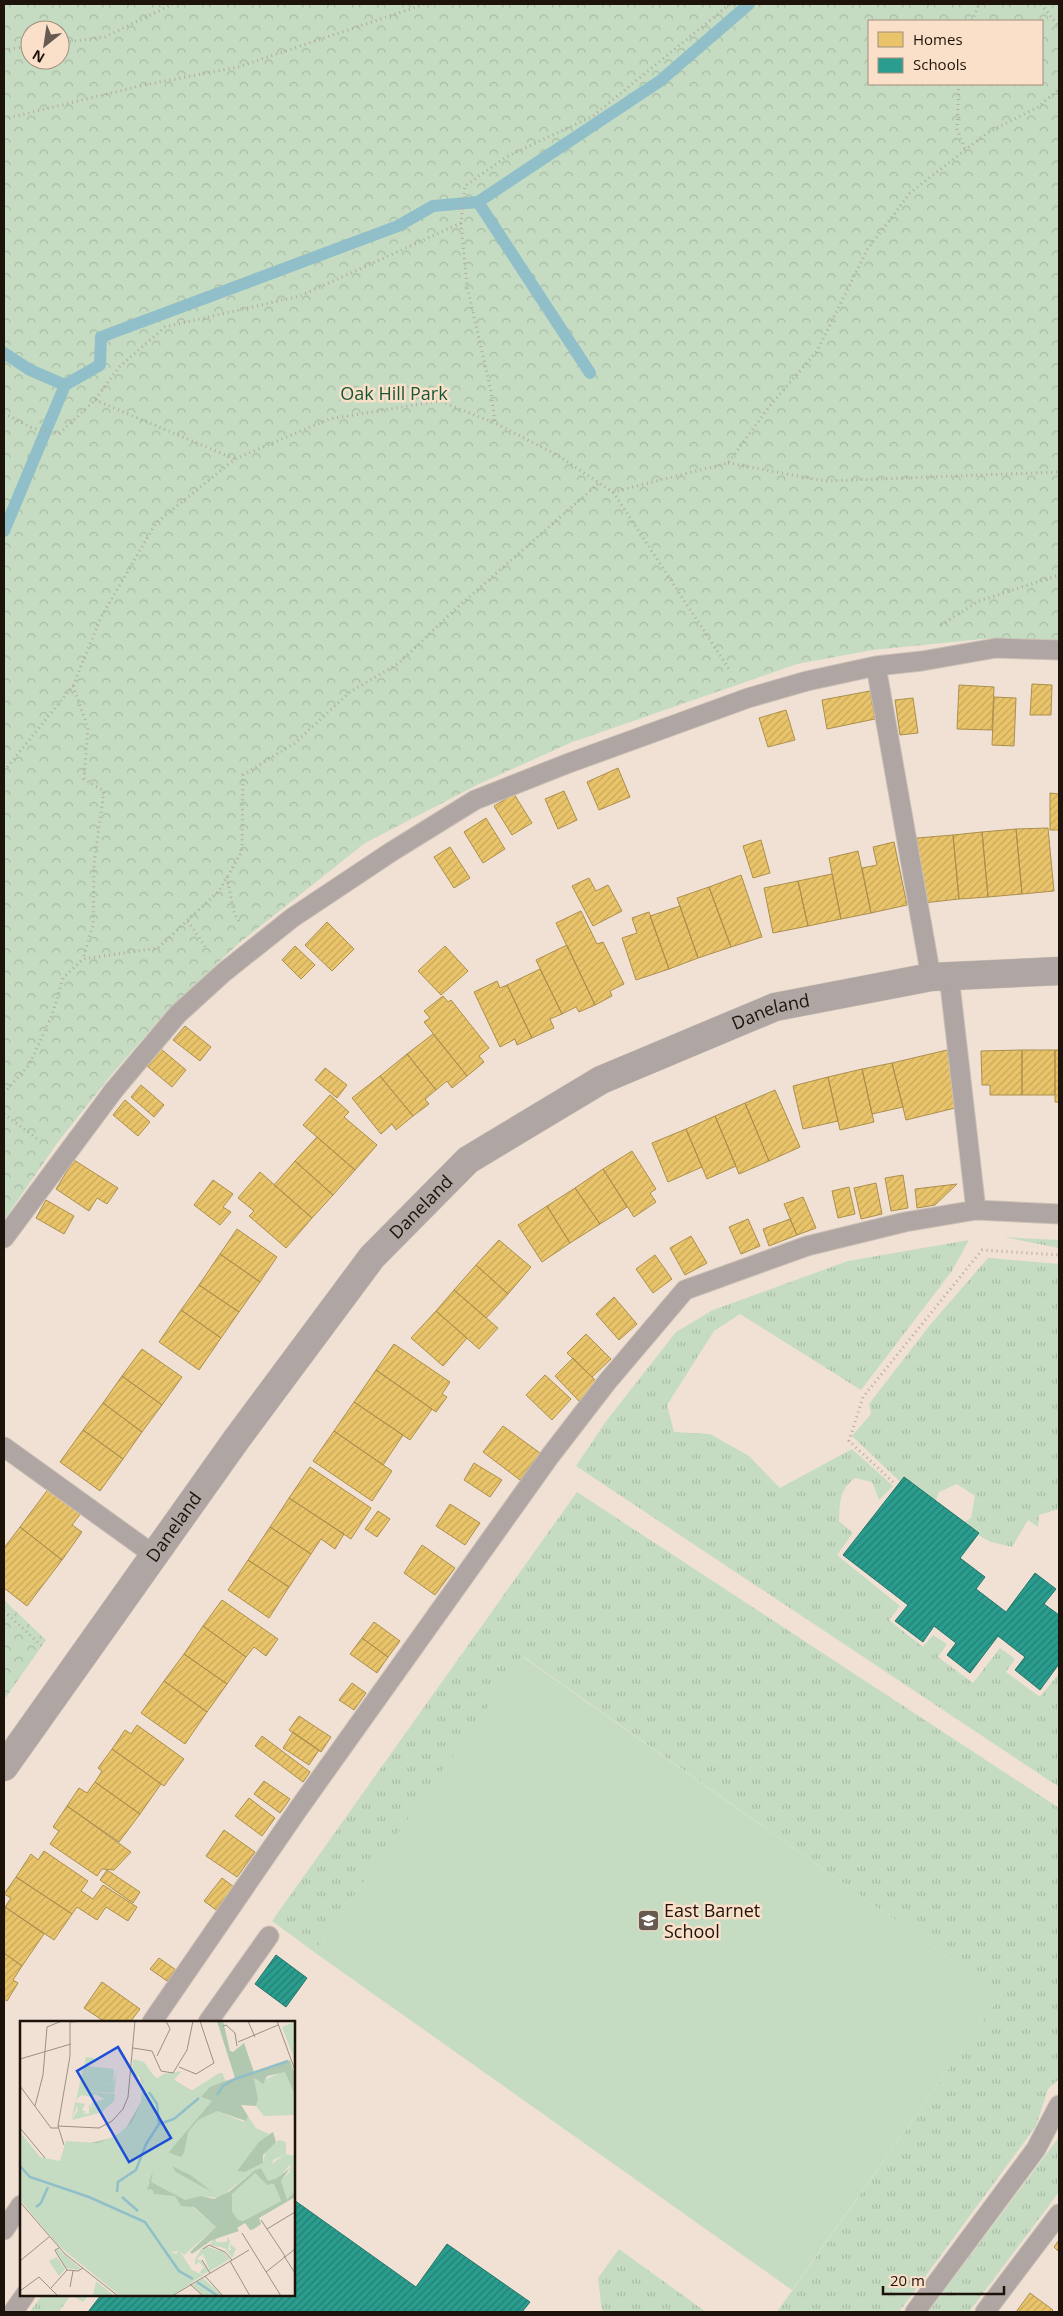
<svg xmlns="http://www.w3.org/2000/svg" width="1063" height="2316" viewBox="0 0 1063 2316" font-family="'Open Sans',sans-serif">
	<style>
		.grass { fill: url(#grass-tufts) }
		.park { fill: url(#park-crowns); fill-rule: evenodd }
		.pitch { fill: #c5dcc2 }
		.homes { fill: url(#homes-hatch); stroke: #ac8f4e }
		.schools { fill: url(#schools-hatch); stroke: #267467 }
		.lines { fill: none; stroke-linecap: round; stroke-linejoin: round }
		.stream { stroke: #91bfc9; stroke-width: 12 }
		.service-casing { stroke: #ccc0b6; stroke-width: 21 }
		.minor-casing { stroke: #ccc0b6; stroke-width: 29 }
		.path { stroke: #b4a9a4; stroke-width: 3; stroke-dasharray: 1 4; stroke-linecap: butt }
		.service { stroke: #afa5a3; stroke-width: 19 }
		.minor { stroke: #afa5a3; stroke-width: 28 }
		.labels { text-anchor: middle; stroke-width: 5; stroke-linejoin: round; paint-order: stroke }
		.park-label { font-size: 18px; fill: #165836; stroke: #fbe0c9 }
		.street-label { font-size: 18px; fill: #1d130b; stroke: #fbe0c9 }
		.poi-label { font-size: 18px; fill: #1d130b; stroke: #fbe0c9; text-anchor: start }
		.inset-river { fill: none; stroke: #91bfc9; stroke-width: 2.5 }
		.inset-road { fill: none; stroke: #9c8f84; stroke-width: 1 }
		.view { fill: #1d4ed8; fill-opacity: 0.15; stroke: #1d4ed8; stroke-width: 2.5 }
		.inset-edge { fill: none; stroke: #1d130b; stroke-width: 2.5 }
	</style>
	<defs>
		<pattern id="grass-tufts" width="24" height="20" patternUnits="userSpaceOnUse" patternTransform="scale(1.25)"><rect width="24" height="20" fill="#c5dcc2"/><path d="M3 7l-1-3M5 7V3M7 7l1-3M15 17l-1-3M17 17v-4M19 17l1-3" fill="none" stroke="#a9bca5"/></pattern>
		<pattern id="park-crowns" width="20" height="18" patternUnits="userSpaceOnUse" patternTransform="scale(1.25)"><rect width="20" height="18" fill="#c5dcc2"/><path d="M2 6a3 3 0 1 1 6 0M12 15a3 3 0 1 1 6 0" fill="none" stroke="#a9bca5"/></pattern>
		<pattern id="homes-hatch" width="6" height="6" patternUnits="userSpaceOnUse" patternTransform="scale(1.25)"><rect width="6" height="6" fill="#e9c46a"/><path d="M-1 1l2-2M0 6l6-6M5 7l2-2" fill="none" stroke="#c7a85b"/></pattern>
		<pattern id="schools-hatch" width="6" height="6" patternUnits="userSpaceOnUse" patternTransform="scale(1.25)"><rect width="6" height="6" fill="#2a9d8f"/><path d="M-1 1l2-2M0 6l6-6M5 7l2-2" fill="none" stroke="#237f73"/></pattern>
	</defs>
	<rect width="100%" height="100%" fill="#f0e1d4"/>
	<!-- grass -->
	<path class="grass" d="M1004,1237L1059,1240V1248Z
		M969,1240L952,1271L861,1390L740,1314L714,1331L667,1405L674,1432L710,1434L749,1456L780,1488L852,1449L893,1486L879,1500L872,1482L855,1478C839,1490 840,1502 839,1521L853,1533L837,1555L900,1606L889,1620L923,1647L933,1635L947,1644L938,1657L973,1683L1000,1648L1015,1659L1006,1672L1040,1697L1059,1673V1787L576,1466L607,1420L676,1332L713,1310L848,1261Z
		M988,1258L1059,1264V1509L1039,1515L1038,1527L1028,1520L1012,1547L991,1542L960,1525L971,1518L975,1496L957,1484L939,1492L932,1512L852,1436L871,1414L869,1404L930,1325Z
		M577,1492L1059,1808V2079L1048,2089L1036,2126L899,2312H777L1001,1995L524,1657L314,1952L272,1921Z
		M1059,2137V2192L969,2312H928Z
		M619,2249L706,2312H602L598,2278Z
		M42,2295H89L83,2302L71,2295L59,2312H30Z"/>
	<!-- park -->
	<path class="park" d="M4,4H1059V641L993,638L873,650L797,664L570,743L477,785L365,843L238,944L168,1010L112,1074L58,1142L4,1220ZM869,21H1042V84H869ZM30,30H60V60H30Z
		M4,1600L46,1640L4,1700Z"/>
	<!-- pitch -->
	<path class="pitch" d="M523,1657L1001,1995L792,2290L314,1952Z"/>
	<!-- homes -->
	<path class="homes" d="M1032,684L1052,685L1051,715H1030Z
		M959,685L994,687L992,730L957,729Z
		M870,691L875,719L827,729L822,700Z
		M994,697L1016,698L1014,746L992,745Z
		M913,698L918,733L900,735L895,700Z
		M786,710L795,740L768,747L759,718Z
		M618,768L630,797L599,810L587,782Z
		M564,791L577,820L558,829L545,799Z
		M1050,793L1059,794V830H1050Z
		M514,794L532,823L512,835L494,806Z
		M486,818L505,849L483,863L464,832Z
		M1048,828L1054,891L1022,894L1016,829Z
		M1016,829L1022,894L988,897L982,832Z
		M982,832L988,897L959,899L953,835Z
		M953,835L959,899L923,903L917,838Z
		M761,840L770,873L753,878L743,846Z
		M894,842L907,905L871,913L862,868L877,865L873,847Z
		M450,847L470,878L454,888L434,857Z
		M858,851L871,913L841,919L829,858Z
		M832,874L841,919L808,926L798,881Z
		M741,875L762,937L731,947L709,887Z
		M589,878L596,891L608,885L622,911L593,926L572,886Z
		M798,881L808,926L773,933L764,888Z
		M709,887L731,947L698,958L677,898Z
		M680,906L698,958L669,969L650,916Z
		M581,911L597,944L603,942L624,984L610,991L612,996L595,1005L556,923Z
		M649,912L669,969L636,980L622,938L637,933L632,918Z
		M327,922L354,949L332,971L305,945Z
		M567,945L595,1005L579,1012L576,1007L562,1014L536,960Z
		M295,946L315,965L301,979L282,960Z
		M445,946L468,971L441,995L418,971Z
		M540,969L562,1014L550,1019L554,1028L532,1038L507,985Z
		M497,981L500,988L507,985L532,1038L517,1045L515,1039L500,1047L474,992Z
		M443,996L448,1002L451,1000L489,1048L479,1056L484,1062L467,1076L424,1022L430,1018L424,1011Z
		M185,1026L211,1047L200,1061L173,1040Z
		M433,1034L467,1076L452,1088L447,1081L436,1090L407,1054Z
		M161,1049L186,1070L172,1087L147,1066Z
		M947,1050L959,1107L906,1120L892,1063Z
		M1022,1050V1095H990V1085H982L981,1051Z
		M1022,1050H1055V1095H1022Z
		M1055,1050H1059V1102H1055Z
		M407,1054L436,1090L425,1099L429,1104L413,1116L380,1076Z
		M892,1063L903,1107L872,1114L862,1069Z
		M325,1068L347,1085L337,1098L315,1080Z
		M862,1069L874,1122L840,1130L828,1077Z
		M380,1076L413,1116L396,1130L392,1124L381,1134L352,1098Z
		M828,1077L838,1121L803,1129L793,1086Z
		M141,1085L164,1105L154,1117L131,1097Z
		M775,1090L800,1147L769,1161L745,1103Z
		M330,1095L349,1112L344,1117L377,1145L355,1170L303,1125Z
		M125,1100L150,1122L138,1136L113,1115Z
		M745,1103L769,1161L739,1174L715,1116Z
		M715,1116L736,1166L707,1179L686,1129Z
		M686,1129L702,1167L668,1182L652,1143Z
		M317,1137L355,1170L333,1195L295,1161Z
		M632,1151L656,1189L650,1193L656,1202L634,1217L603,1169Z
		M74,1160L118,1188L107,1204L97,1198L89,1211L56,1189Z
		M295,1161L333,1195L312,1218L274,1185Z
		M603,1169L627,1207L600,1224L575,1188Z
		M260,1172L312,1218L286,1248L249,1216L254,1211L238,1198Z
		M903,1175L908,1208L891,1211L885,1178Z
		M213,1180L233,1194L223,1207L231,1212L220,1225L194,1205Z
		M876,1183L882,1214L861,1219L854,1188Z
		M957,1184L935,1205L917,1208L915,1189Z
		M849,1187L855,1214L838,1218L832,1191Z
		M575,1188L600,1224L570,1243L547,1206Z
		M803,1197L816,1228L797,1235L784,1204Z
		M46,1200L74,1216L64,1234L36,1218Z
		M547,1206L570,1243L542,1262L518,1225Z
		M748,1219L760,1246L741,1254L729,1227Z
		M790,1219L797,1235L769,1246L763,1229Z
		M237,1229L277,1257L260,1282L220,1254Z
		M691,1236L707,1263L685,1275L670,1248Z
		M499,1240L531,1267L508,1294L476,1265Z
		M220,1254L260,1282L239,1312L199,1285Z
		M655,1255L672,1279L653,1293L636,1269Z
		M476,1265L508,1294L486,1318L454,1290Z
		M199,1285L239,1312L221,1338L181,1310Z
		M454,1290L498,1328L479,1349L436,1311Z
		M614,1297L637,1324L619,1340L596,1314Z
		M181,1310L221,1338L199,1370L159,1342Z
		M436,1311L467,1338L443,1366L411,1338Z
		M586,1334L611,1359L592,1377L567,1353Z
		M394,1344L450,1382L442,1394L447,1397L436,1412L376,1370Z
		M142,1349L182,1377L162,1405L122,1376Z
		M573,1358L598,1383L579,1401L555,1376Z
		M376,1370L432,1409L410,1440L354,1402Z
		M545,1375L571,1399L552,1420L526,1395Z
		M122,1376L162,1405L142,1432L103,1403Z
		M354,1402L403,1435L383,1465L334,1431Z
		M103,1403L142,1432L123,1459L83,1430Z
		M503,1426L540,1453L520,1480L483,1452Z
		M83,1430L123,1459L100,1491L60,1462Z
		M334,1431L392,1471L372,1501L313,1461Z
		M474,1463L502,1480L490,1497L464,1480Z
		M310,1467L371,1508L351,1539L289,1498Z
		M49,1488L81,1513L72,1525L82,1532L62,1560L20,1527Z
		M289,1498L344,1534L335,1549L321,1539L311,1554L270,1527Z
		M450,1504L480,1523L465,1545L436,1526Z
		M378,1511L390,1519L377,1537L365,1529Z
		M20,1527L62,1560L27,1606L4,1588V1548Z
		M270,1527L311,1554L289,1587L248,1560Z
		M422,1545L455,1568L435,1595L404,1573Z
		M248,1560L289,1587L269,1618L228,1590Z
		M222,1600L278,1639L266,1656L254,1647L246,1657L203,1626Z
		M374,1622L400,1641L388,1657L362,1638Z
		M203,1626L246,1657L227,1684L184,1654Z
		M362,1638L388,1657L377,1673L350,1654Z
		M184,1654L227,1684L207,1712L164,1681Z
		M164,1681L207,1712L185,1744L141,1713Z
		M352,1683L366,1693L354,1710L339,1700Z
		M299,1716L331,1737L321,1752L289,1730Z
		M137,1725L184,1759L164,1786L112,1749L125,1730L131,1734Z
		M293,1732L319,1750L309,1765L283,1748Z
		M262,1736L310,1772L303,1782L255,1746Z
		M112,1749L161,1784L140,1814L95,1782L102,1771L98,1768Z
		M264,1781L290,1799L280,1813L254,1794Z
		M95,1782L140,1814L119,1842L67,1806L79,1788L87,1793Z
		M249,1798L275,1818L262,1836L235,1816Z
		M67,1806L131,1852L114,1870L102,1869L97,1876L50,1844L59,1831L53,1827Z
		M224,1830L255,1852L237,1877L206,1856Z
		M44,1851L88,1881L81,1891L93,1899L103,1885L137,1907L128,1921L106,1907L97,1920L77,1907L72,1914L16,1877L31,1854L38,1860Z
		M107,1870L140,1892L133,1903L100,1880Z
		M16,1877L72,1914L54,1940L5,1907L11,1898L4,1894Z
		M222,1878L234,1887L216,1910L204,1901Z
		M5,1907L44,1934L22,1966L4,1953Z
		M4,1953L22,1966L13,1980L18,1983L7,2001L4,1999Z
		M159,1958L176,1970L167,1981L150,1969Z
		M102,1982L140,2009L130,2022H105L84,2008Z
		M1059,2240V2252L1054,2247Z
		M1030,2293L1053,2310L1051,2312H1016Z"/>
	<!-- schools -->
	<path class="schools" d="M904,1477L979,1533L960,1558L985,1577L976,1589L1006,1612L1035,1573L1056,1589L1044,1604L1059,1615V1664L1040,1690L1015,1670L1025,1657L998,1636L970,1673L947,1655L956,1643L934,1626L923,1642L895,1621L908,1605L843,1555Z
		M276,1955L307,1978L286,2007L255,1984Z
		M294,2200L416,2287L447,2244L530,2302L522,2312H88L101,2295H294Z"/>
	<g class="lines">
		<!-- stream -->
		<path class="stream" d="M478,202L590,373
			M4,353L30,370L65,385L100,365L101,337L398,226L433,206L478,202L660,81L749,4
			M4,531L65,385"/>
		<defs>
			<path id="service" d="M949,976L976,1210
				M931,977L876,666L922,661L996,648L1059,650
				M4,1238L114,1090L178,1014L223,973L292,918L391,852L475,800L569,763L748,698L807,681L876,666
				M4,1447L154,1555
				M152,2022L299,1808L550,1456L607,1382L685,1290L807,1246L905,1222L976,1210L1059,1214
				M208,2022L269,1936
				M4,2230L21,2205
				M13,2312L25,2295
				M915,2312L1036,2149L1059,2105
				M985,2312L1059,2214"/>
			<g id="minor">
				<path id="s1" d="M4,1767L236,1440L372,1257L468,1160L601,1080L775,1007L931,977L1059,971"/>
			</g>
		</defs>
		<!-- service casing -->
		<use href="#service" class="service-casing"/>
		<!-- minor casing -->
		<use href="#minor" class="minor-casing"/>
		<!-- path -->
		<path class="path" d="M1041,4L1059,27
			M972,21L979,4
			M60,43L105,37L173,4
			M4,50L30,46
			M959,84L957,129L965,149
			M4,119L144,85L238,67L425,4
			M461,223L467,286L491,391L495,423L557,455L613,492L728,463L769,407L817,351L867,250L910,193L987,133L1038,107L1059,89
			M95,400L235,459
			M4,413L32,428L59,434L95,400L119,367L165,327L300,296L461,223L465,186L506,157L593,116L730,4
			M728,463L825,481L1059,472
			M613,492L731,672
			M941,625L979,601L1059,575
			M73,686L88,728L84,779L104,791L94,864L93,925L83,959
			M4,771L73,686L101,617L156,523L235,459L329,419L439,401L495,423
			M227,877L234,913L239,921
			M188,921L206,948
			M4,1093L29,1065L52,1015L63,978L83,959L158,948L219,891L242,851L243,775L295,743L350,692L399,663L451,613L599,483
			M4,1114L40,1141
			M893,1482L849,1441L863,1397L982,1250L1059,1255
			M4,1611L44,1648"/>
		<!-- service -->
		<use href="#service" class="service"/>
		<!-- minor -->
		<use href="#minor" class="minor"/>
	</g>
	<!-- icons -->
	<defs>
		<symbol id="school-square" viewBox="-11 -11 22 22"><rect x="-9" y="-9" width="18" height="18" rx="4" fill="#675b51" stroke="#fbe0c9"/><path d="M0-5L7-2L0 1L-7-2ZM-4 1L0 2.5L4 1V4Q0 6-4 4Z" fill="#fff"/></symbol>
	</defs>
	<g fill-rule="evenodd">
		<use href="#school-square" x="636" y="1908" width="25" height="25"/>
	</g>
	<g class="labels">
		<!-- park labels -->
		<g class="park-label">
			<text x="394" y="400">Oak Hill Park</text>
		</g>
		<!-- street labels -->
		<g class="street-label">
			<text dy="6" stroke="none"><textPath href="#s1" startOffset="1104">Daneland</textPath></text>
			<text dy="6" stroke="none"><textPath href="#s1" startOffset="699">Daneland</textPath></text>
			<text dy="6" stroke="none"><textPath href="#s1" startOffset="294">Daneland</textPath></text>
		</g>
		<!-- poi labels -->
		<g class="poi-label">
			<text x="664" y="1917">East Barnet<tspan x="664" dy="21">School</tspan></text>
		</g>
	</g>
	<!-- overview -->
	<g transform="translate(20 2021)">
		<rect width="275" height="275" fill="#f0e1d4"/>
		<path d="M66,36L74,37L76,41L68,42L67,62L93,64L97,48L94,72L65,70L95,73L94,80L81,92L83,91L52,99L58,89L57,85L52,98L55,81L65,83L62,89L66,91L62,92L69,93V83L72,88L71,82L84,78L75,73L71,76L61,74L56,79ZM265,50L275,74V94L244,95L236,85L238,78L234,57L239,61ZM197,90L224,101L228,95L236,107L249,113L217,150L225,151L243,142L246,129L259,119L266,121V133L253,139L252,143L260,155L257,157L248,160L241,147L235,149L199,177L181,175L166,180L196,206L164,234L159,230L151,231L34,157L130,160L133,150L182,91ZM270,144H275V171L267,178L261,160L270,150ZM235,152L247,164L254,163L261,180L223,200H218L212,190V172ZM207,216L210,220L208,230L212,228L210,227L211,223L216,228L212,237L205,227L190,224L192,219L196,217V221H207ZM188,226L203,231L210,238L190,250L183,233L176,238L182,240L189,250L182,254L180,251L184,246L179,241L175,244V238L182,227ZM38,228L60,247V249L46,247L36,229ZM37,236L45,248L39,255L29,240Z" fill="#c5dcc2"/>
		<path d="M197,0H203L210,30L213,31L224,22L234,51L270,39L275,54V74L265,51L247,55L243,63L234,57L238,78L236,85L221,84L228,95L226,100L197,90L178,99L168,111L164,132L161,136L147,131L133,150L131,161L165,179L181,175L194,178L210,170L235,149L241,147L248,160L257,157L270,147L261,160L267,178L275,171V176L239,197L241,203L234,208L230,209L225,202L217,207L219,210L192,219L172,233L170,231L196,206L174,186L161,185L155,175L134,173L132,168L127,169L130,161L38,142L70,122L92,117L105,109L121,81L123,65L120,56L132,53L138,59L144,53L172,70L198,53L202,52L205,60L215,57ZM235,152L247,164L254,163L261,180L223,200L218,199L212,190V173ZM253,111L256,121L243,134V142L225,151L217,150L239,121ZM152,145L172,155L192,171L156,151Z" fill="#b0c8af" fill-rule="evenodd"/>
		<path d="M275,1V40L262,6ZM113,38L124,41L136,58L144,53L162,50L154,59L171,70L198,53L202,52L205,60L190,66L181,76L192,80L133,150L119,188L132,198L151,231L156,233L159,229L172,249L183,254L152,275H100L39,225L0,179V111L20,136L40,140L46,120L78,122L97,114L112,101L121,81L123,60L120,56L112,54ZM183,257L199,271L202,275H184L172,264ZM76,260L81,264L94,275H73Z" fill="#c5dcc2"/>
		<path d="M265,133L275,135V144H270L260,155L252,143Z" fill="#c5dcc2"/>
		<path d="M68,45L94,48L93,64L66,62ZM253 65a8 8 0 1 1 16 0a8 8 0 1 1-16 0ZM33,170L56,181L48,197L25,186ZM67,186L90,197L82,213L59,201ZM110,203L124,213L111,234L96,224ZM150,239L153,254L158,253L160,263L149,260L147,250L142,251L140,241Z" fill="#c5dcc2"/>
		<path class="inset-river" d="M129,71L137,83L139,103M197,74L203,65L215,58L268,40M0,145L10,156L69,176L125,201L159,250L173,258M97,171L98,161L116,149L126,123L139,103L154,98L179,77M102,176L118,190M16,186L21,182L28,166M177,261L198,275"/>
		<path class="inset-road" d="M228,0L235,16M257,0L275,49M50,1L66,0M203,5L206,4L215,12L217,25M218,21L258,4M113,27L132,30L141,50L153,52L167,29L173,0M137,35L150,8L146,0M0,38L51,23M159,46L176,53L194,42L180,0M0,65L31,107H38M15,85L23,54L27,6L42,0M38,105L79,107L92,100L103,88L108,76L115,0M0,107L25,137M44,124L38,105L50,35V0M0,181L45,233L98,275M241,199L265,235M247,208L275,191M222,212L261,275M39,227L35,229L37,233L47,249L58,250L63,247M183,228L189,224L205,231L212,239M264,235L275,252M182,239L190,252M0,240L29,216M210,240L230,275M246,251L275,228M185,255L203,275M170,263L183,275M50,266L53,250M31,267L47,249M0,270L19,256L38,275M152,275L229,229"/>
		<path class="view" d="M98,26L151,117L109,141L57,50Z"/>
		<rect width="275" height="275" class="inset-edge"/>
	</g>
	<!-- border -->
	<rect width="1063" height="2316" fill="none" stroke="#1d130b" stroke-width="10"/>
	<!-- legend -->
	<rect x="868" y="20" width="175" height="65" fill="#fbe0c9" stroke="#a28e7d"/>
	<rect x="878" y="32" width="25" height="15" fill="#e9c46a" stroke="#a28e7d"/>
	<text x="913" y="45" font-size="15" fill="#1d130b">Homes</text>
	<rect x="878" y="58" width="25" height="15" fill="#2a9d8f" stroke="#a28e7d"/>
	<text x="913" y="70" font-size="15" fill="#1d130b">Schools</text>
	<!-- north arrow -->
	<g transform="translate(45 45) rotate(210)"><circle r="24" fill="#fbe0c9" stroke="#a28e7d"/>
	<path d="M0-4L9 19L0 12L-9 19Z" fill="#675b51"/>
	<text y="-8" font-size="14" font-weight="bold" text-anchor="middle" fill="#1d130b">N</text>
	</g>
	<!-- scale -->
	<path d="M883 2286v8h121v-8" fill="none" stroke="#1d130b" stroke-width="2.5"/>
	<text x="890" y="2286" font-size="15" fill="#1d130b" stroke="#fbe0c9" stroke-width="4" paint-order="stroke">20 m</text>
</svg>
